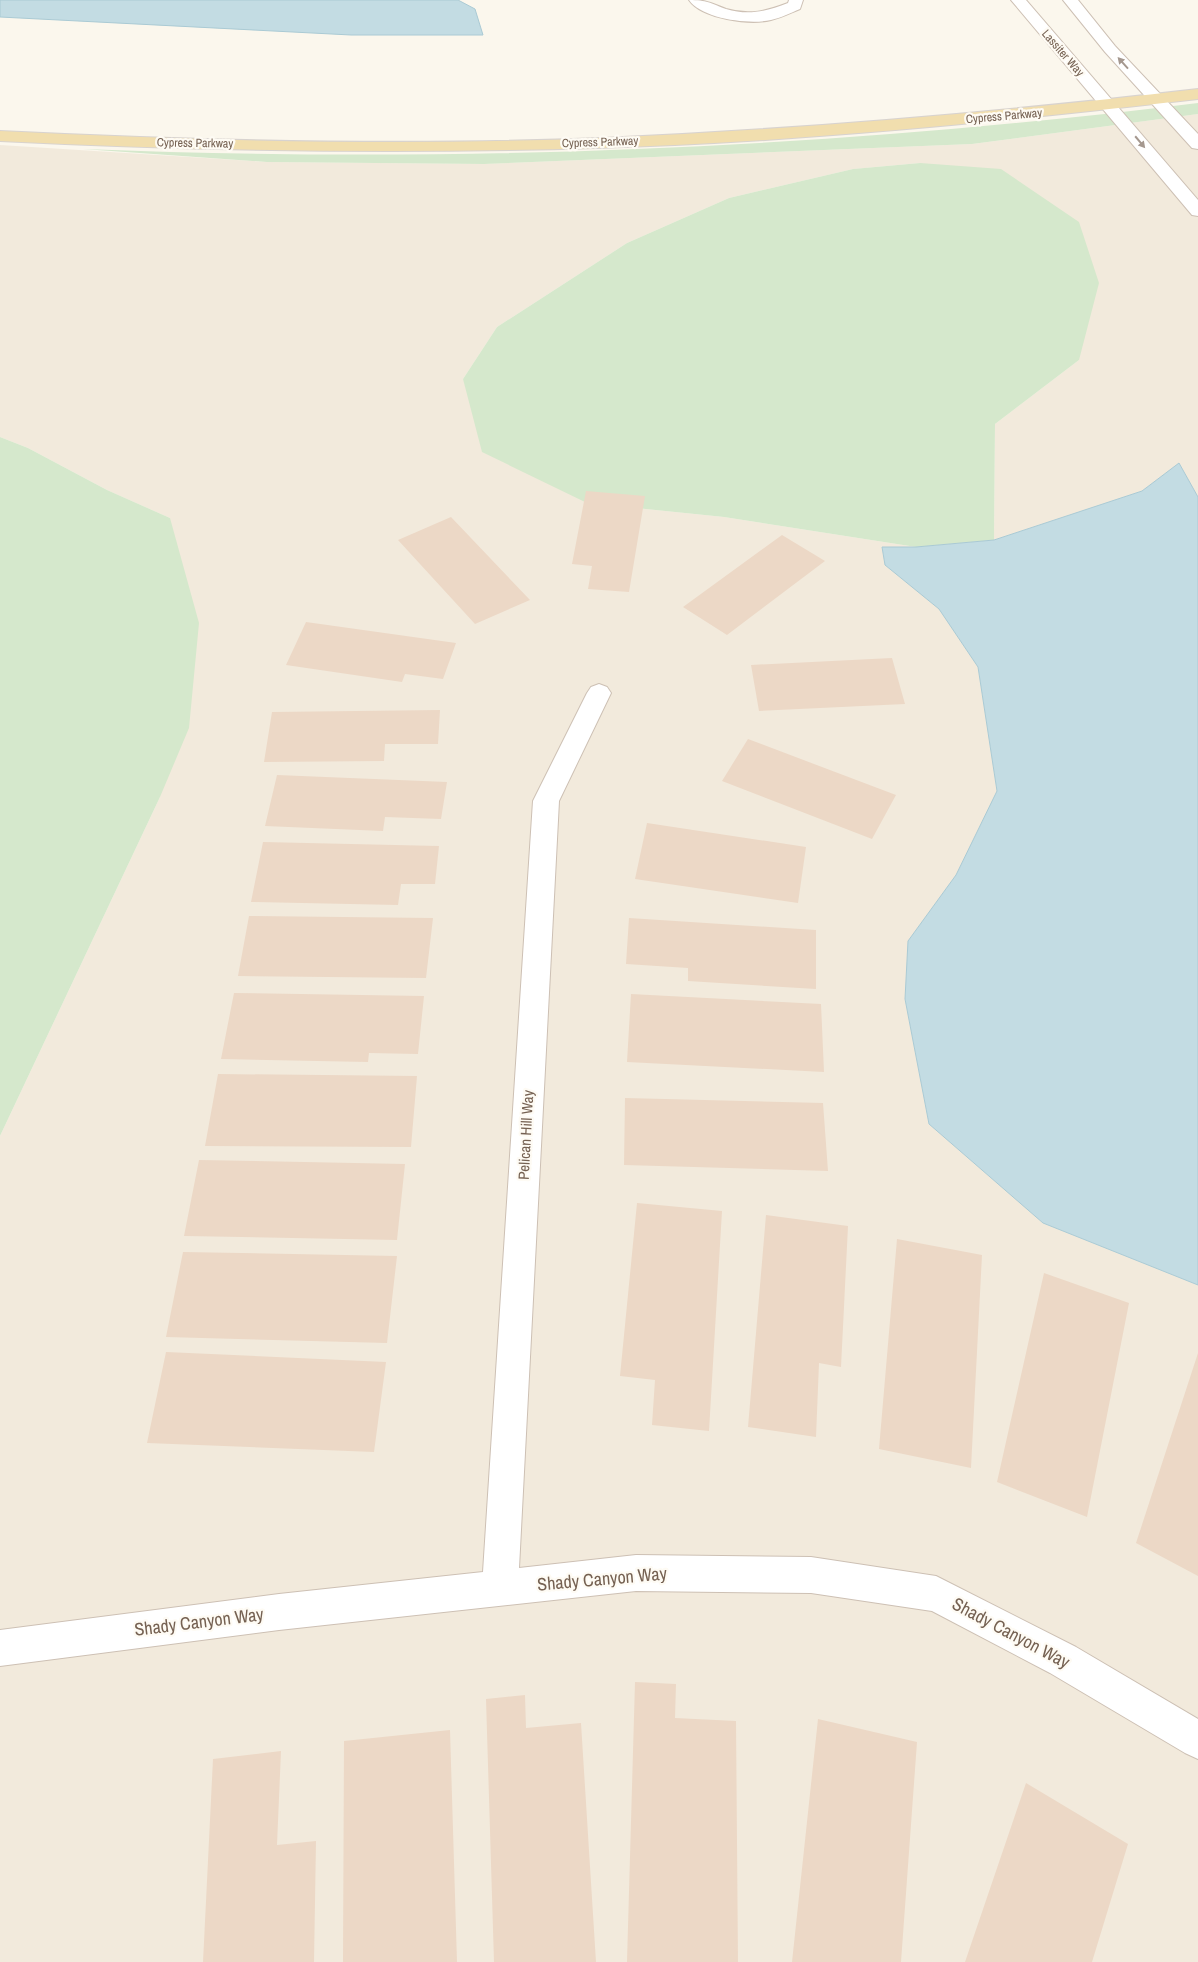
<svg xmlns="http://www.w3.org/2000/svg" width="1198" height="1962" viewBox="0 0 1198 1962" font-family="'Archivo Narrow',sans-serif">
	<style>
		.residential { fill: #f2eadc }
		.green { fill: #d5e8cc }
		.water { fill: #c3dce3; stroke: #aacad4 }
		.building { fill: #ecd8c6 }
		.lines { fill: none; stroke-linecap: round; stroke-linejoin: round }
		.street-casing { stroke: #cdc0b4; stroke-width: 2 }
		.primary-casing { stroke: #d8d3cf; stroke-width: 2 }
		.street { fill: #fff; fill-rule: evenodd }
		.primary { fill: #f1deae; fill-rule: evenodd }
		.oneway { fill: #a5988f }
		.labels { text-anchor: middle; stroke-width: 4.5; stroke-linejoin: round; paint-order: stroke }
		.far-street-label { font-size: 12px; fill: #756152; stroke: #fefbf4 }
		.street-label { font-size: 15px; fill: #756152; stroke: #fefbf4 }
		.near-street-label { font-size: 18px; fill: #756152; stroke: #fefbf4 }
	</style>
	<rect width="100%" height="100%" fill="#fbf7ed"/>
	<!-- residential -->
	<path class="residential" d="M1198,114V497L1179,463L1142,491L994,540L995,424L1079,360L920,163L853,169L729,198L627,243L497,327L463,379L587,503L724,517L916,547H882L885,565L939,609L978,667L997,791L956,875L908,941L905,999L929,1124L1043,1223L1198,1285V1962H0V1136L160,797L170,518L107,490L28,448L0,437V145L267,162L484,164L972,144Z"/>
	<!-- green -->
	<path class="green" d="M1198,103V114L972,144L484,164L267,162L83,149C457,164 826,149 1198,103Z
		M920,163L1001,169L1079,222L1099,283L1079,360L995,424L994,540L916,547L724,517L587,503L482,452L463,379L497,327L627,243L729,198L853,169Z
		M0,437L28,448L107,490L170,518L199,623L189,728L160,797L0,1136Z"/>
	<!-- water -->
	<path class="water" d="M0,0H458L475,9L483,35H351L0,17Z
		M1179,463L1198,497V1285L1043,1223L929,1124L905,999L908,941L956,875L997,791L978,667L939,609L885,565L882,547H916L994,540L1142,491Z"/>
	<!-- building -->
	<path class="building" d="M586,491L645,496L629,592L588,589L592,566L572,564Z
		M451,517L530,600L475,624L398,540Z
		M782,535L825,561L727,635L683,607Z
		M306,622L456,643L443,679L405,674L402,682L286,665Z
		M892,658L905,704L759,711L751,665Z
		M440,710L438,744H385L384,761L264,762L272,712Z
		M748,739L896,795L872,839L722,781Z
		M277,775L447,782L441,819L385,817L383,831L265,826Z
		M647,823L806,847L798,903L635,879Z
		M263,842L439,846L435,884H401L398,905L251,902Z
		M249,916L433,918L426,978L238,976Z
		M629,918L816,930V989L688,981V968L626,964Z
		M234,993L424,996L418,1054L369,1053L368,1062L221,1059Z
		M631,994L821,1004L824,1072L627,1062Z
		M218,1074L417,1076L411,1147L205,1146Z
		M625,1098L823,1103L828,1171L624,1165Z
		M199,1160L405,1164L397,1240L184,1236Z
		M637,1203L722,1211L709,1431L652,1425L655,1380L620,1376Z
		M766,1215L848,1226L841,1367L819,1363L816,1437L748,1427Z
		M897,1239L982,1255L971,1468L879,1449Z
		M183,1252L397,1256L387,1343L166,1337Z
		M1044,1273L1129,1303L1087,1517L997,1482Z
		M166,1352L386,1362L374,1452L147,1443Z
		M1198,1353V1576L1136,1543Z
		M635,1682L676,1684L675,1718L736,1721L738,1962H627Z
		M525,1695L526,1728L581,1723L596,1962H494L486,1699Z
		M818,1719L917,1742L901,1962H792Z
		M450,1730L457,1962H343L344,1741Z
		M281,1751L277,1845L316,1841L314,1962H203L213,1759Z
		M1026,1783L1128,1844L1092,1962H965Z"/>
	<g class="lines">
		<defs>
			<path id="street" d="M689,0C707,0 710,3 726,9C749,16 767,11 788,3L789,0H803L800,9C790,13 781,18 771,20C750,25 702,19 689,0Z
				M1011,0H1026L1198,200V216L1192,215Z
				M1063,0H1078L1115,46L1198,134V149L1192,148L1105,52Z
				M599,684L607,687L611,693L559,801L519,1568L636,1555L811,1557L936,1576L1076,1647L1198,1719V1759L1185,1753L1050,1673L932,1611L811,1593L636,1591L279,1630L0,1666V1630L279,1594L483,1572L533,801L587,693L591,687Z"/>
			<path id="primary" d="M1198,89V99C998,122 798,142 597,148C398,154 199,151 0,141V131C201,141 402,146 603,138C802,129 1000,112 1198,89Z"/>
		</defs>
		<!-- street casing -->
		<use href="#street" class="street-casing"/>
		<!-- primary casing -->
		<use href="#primary" class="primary-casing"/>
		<!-- street -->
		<use href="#street" class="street"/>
		<!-- primary -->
		<use href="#primary" class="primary"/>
	</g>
	<!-- one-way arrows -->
	<defs><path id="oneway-solid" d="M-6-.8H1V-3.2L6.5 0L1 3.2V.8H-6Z" transform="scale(1.25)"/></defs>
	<g class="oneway">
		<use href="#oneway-solid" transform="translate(1123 63) rotate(-132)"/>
		<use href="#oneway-solid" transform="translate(1140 142) rotate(50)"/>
	</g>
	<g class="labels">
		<!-- far-street labels -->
		<g class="far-street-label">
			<text transform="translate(1063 53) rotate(49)" y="4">Lassiter Way</text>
			<text transform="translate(1004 116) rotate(-5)" y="4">Cypress Parkway</text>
			<text transform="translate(600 142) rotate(-2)" y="4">Cypress Parkway</text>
			<text transform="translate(195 143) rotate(1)" y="4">Cypress Parkway</text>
		</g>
		<!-- street labels -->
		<g class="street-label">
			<text transform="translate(526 1135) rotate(-87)" y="5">Pelican Hill Way</text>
		</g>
		<!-- near-street labels -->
		<g class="near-street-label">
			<text transform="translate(602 1579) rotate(-5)" y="6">Shady Canyon Way</text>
			<text transform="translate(199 1622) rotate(-7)" y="6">Shady Canyon Way</text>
			<text transform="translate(1011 1633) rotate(28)" y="6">Shady Canyon Way</text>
		</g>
	</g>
</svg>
